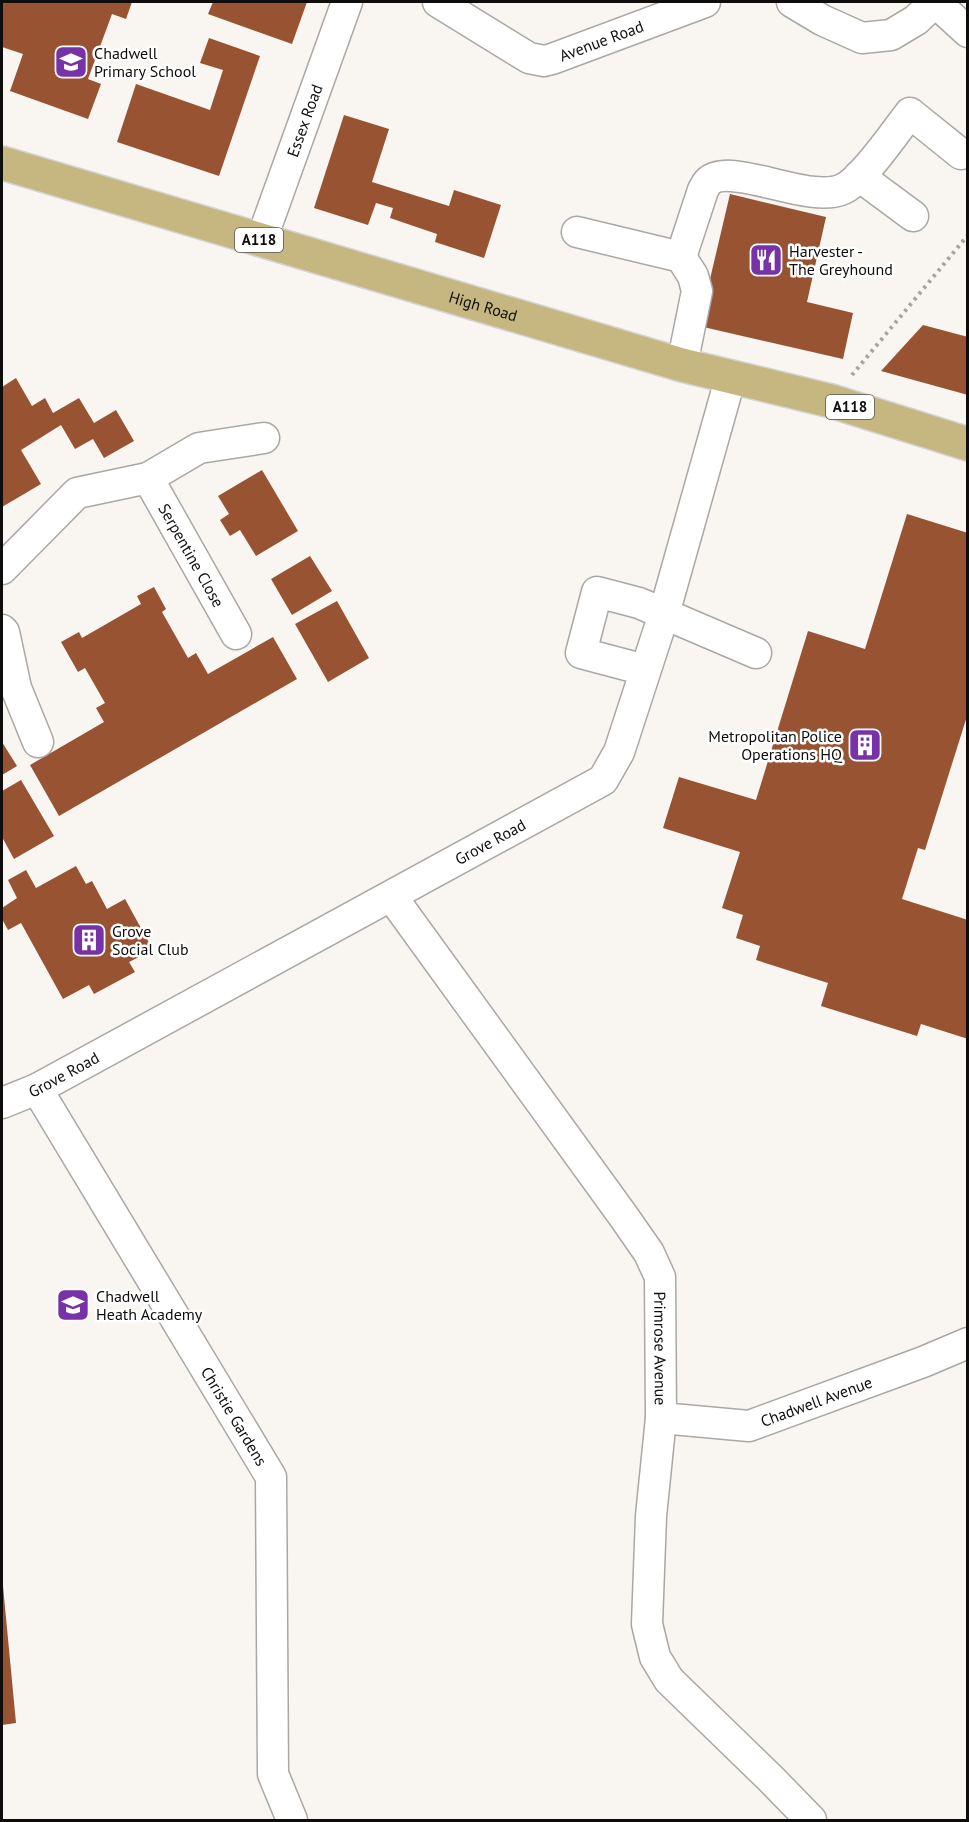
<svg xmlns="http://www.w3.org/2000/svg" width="969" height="1822" viewBox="0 0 969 1822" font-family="'PT Sans',sans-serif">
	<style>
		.building { fill: #975332 }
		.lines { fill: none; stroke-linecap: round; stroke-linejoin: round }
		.minor-casing { stroke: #aaa7a4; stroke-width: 33 }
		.major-casing { stroke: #d4d3d3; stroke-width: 36 }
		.path { stroke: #a7a4a1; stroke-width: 4; stroke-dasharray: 3 4.5; stroke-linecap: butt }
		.minor { stroke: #fff; stroke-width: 30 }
		.major { stroke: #c5b77f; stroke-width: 33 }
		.labels { text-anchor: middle; stroke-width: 5; stroke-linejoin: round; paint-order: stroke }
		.shield { fill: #fff; stroke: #565655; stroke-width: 1.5 }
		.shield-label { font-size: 15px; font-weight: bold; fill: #0e0d0c }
		.street-label { font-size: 16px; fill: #0e0d0c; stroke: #fff }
		.poi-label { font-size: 16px; fill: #0e0d0c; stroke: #fff; text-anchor: start }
	</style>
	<rect width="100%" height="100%" fill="#f9f6f2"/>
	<!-- building -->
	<path class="building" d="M2,2H132L126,19L112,14L88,79L101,84L88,119L10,91L23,54L2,47Z
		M213,2H307L292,44L208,14Z
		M209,38L260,56L219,176L117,142L136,84L210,110L223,70L200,63Z
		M344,115L389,129L372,182L449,206L454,190L501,205L484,258L435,242L437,234L390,218L393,208L376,203L368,225L314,208Z
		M730,194L826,217L807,302L853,313L843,359L699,326Z
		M923,325L968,337V395L881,371Z
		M16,378L32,406L45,398L53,413L79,398L94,423L116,410L134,441L104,458L93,439L75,449L61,425L21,450L41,484L2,507V387Z
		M262,470L298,531L256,556L240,530L230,536L220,520L229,514L218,496Z
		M907,514L968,533V713L925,850L918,848L902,899L968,920V1039L921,1024L917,1036L821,1006L828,983L756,960L760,946L736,938L743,915L722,908L740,852L663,828L679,777L756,800L808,631L865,649Z
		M310,556L332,591L292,615L271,579Z
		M154,587L166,609L162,612L188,658L196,653L208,674L273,637L297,679L59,816L30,765L104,722L96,708L105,703L85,668L78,672L61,642L79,632L82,638L141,604L137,596Z
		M337,601L369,658L328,682L295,624Z
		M2,742L17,766L2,775Z
		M21,780L54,836L14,859L2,837V791Z
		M76,866L86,884L92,881L107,909L125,899L153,950L129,962L135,972L94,994L89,985L63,999L21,923L8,930L2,919V908L17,898L8,880L26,870L36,888Z
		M2,1586H3L16,1723L2,1725Z"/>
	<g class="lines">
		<defs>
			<g id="minor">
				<path id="s1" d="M438,2L529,58L544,61L552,59L705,2"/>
				<path d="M792,2L822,20L862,38L891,35L916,20L935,2"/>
				<path d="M935,2L968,32"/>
				<path d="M859,176L913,216"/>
				<path d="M577,232L681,257L693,276L697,291L682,365"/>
				<path id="s2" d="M261,241L347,2"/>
				<path d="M681,257L703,190C705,187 706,184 708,182C730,160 808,205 843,189C863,180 895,132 910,113L961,154"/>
				<path d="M148,478L199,448L264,438"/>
				<path id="s3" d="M2,569L77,493L148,478L236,634"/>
				<path d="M2,630L4,632L16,688L38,742"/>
				<path d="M645,670L581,653L597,592L639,603L756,653"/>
				<path id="s4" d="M392,897L624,1217L649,1253L660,1277L661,1418L651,1516L647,1624L655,1657L669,1680L771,1779L811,1820"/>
				<path id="s5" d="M37,1089L271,1477L273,1774L292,1820"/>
				<path id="s6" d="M2,1103L37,1089L603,780L619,752L664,614L731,376"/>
				<path id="s7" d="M661,1418L749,1426L923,1362L968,1343"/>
			</g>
			<g id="major">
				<path id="s8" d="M2,163L682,365L831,401L968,444"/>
			</g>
		</defs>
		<!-- minor casing -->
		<use href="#minor" class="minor-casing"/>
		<!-- major casing -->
		<use href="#major" class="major-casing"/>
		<!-- path -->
		<path class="path" d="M852,375L968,235"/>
		<!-- minor -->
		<use href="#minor" class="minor"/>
		<!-- major -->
		<use href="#major" class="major"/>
	</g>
	<!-- icons -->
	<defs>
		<symbol id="school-square" viewBox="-11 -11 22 22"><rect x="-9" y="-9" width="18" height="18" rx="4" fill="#7632a6" stroke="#fff"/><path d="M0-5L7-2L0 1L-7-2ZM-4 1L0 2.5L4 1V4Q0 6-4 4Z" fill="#fff"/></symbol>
		<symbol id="restaurant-square" viewBox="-11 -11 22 22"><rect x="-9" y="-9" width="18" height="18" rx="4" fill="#7632a6" stroke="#fff"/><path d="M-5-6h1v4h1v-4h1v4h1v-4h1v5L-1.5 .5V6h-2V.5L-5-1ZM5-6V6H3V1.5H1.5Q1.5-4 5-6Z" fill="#fff"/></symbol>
		<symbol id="building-square" viewBox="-11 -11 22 22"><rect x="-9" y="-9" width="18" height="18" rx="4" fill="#7632a6" stroke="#fff"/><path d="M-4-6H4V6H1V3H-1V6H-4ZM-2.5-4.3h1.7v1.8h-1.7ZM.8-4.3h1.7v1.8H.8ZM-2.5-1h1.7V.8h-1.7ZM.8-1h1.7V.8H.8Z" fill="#fff"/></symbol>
	</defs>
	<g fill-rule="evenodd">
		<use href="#school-square" x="52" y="43" width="38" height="38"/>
		<use href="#restaurant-square" x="747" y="241" width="38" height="38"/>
		<use href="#building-square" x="846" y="726" width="38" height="38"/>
		<use href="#building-square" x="70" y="921" width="38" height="38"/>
		<use href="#school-square" x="54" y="1286" width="38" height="38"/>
	</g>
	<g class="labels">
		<!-- shield labels -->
		<g class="shield">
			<rect x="235" y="228" width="48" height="24" rx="4.5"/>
			<rect x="826" y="395" width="48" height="24" rx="4.5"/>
		</g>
		<g class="shield-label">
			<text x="259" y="245">A118</text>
			<text x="850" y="412">A118</text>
		</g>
		<!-- street labels -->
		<g class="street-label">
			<text dy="6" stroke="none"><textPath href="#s1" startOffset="183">Avenue Road</textPath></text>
			<text dy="6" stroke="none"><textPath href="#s2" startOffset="128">Essex Road</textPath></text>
			<text dy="6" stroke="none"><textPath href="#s8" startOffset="502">High Road</textPath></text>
			<text dy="6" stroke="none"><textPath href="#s3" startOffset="268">Serpentine Close</textPath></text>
			<text dy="6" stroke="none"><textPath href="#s6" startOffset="554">Grove Road</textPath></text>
			<text dy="6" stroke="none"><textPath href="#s6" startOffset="68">Grove Road</textPath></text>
			<text dy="6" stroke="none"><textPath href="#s4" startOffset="537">Primrose Avenue</textPath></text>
			<text dy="6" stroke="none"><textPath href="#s7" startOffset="160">Chadwell Avenue</textPath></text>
			<text dy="6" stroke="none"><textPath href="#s5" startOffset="382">Christie Gardens</textPath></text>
		</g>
		<!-- poi labels -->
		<g class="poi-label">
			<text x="94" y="59">Chadwell<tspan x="94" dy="18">Primary School</tspan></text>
			<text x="789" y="257">Harvester -<tspan x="789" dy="18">The Greyhound</tspan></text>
			<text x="842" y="742" text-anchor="end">Metropolitan Police<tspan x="842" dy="18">Operations HQ</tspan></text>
			<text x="112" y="937">Grove<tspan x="112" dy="18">Social Club</tspan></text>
			<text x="96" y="1302">Chadwell<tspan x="96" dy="18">Heath Academy</tspan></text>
		</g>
	</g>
	<!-- border -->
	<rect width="969" height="1822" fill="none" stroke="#0e0d0c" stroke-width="6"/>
</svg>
